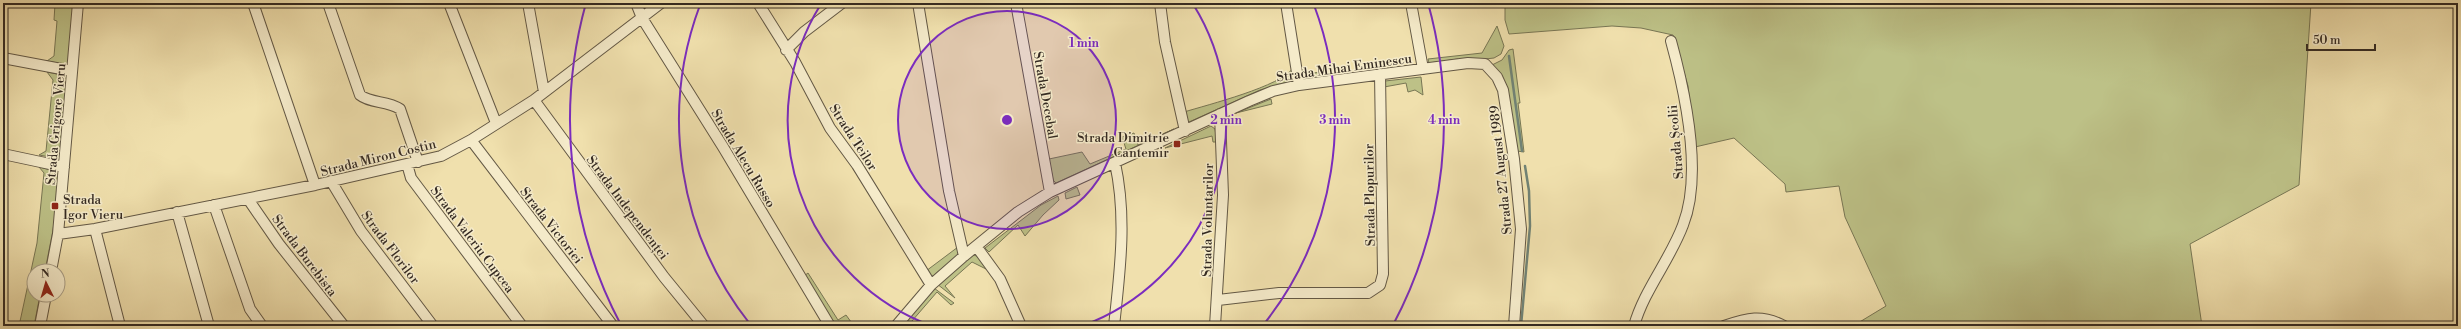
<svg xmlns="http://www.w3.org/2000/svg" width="2461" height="329" viewBox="0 0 2461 329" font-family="'Libre Bodoni',serif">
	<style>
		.green { fill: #bdc187; stroke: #787654 }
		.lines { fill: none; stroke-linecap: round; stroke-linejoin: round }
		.stream { stroke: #718274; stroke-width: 2.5 }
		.street-casing { stroke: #635845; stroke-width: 12 }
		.street { stroke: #f5ebca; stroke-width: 10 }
		.ring { fill: none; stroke: #7b2cbf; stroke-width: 2 }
		.poi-dot { fill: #8f2418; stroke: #f5ebca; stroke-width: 1.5 }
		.labels { text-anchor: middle; stroke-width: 3; stroke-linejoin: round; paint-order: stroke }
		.street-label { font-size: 13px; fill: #342a22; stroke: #f5ebca }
		.poi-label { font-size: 13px; fill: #342a22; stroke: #f5ebca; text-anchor: end }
		.centre { fill: #7b2cbf; stroke: #f5ebca; stroke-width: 2 }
		.ring-label { font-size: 12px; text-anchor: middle; font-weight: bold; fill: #7b2cbf; stroke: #f5ebca; stroke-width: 3; stroke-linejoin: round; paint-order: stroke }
	</style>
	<rect width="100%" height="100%" fill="#f0e0ad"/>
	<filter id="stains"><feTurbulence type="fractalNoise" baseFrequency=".005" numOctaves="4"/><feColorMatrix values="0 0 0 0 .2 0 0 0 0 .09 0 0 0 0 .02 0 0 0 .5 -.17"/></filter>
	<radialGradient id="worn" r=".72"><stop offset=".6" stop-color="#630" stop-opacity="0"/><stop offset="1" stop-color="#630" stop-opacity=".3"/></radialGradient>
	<!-- green -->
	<path class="green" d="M1505,3H2311L2299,185L2190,244L2202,326H1853L1886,306L1845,217L1839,186L1786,192L1785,184L1734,138L1695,147L1688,86L1673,35L1641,28L1612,26L1509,34L1505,20Z
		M55,4L73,7L68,65L47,61L54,56L57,21L54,20Z
		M1497,26L1504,46L1501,54L1494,58L1459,62L1458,59L1429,63L1428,59L1482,53Z
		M1513,49L1520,103H1518L1524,152L1517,151L1492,65L1502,60L1509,50Z
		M1293,68L1291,81L1260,90L1189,122L1186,121L1184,112C1207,105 1282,86 1293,68Z
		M47,72L67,76L61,159L39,155L46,151L53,80Z
		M1323,72V78L1304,79L1302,74Z
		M1421,77L1423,95L1415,90L1408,92L1406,83L1384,87L1385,81Z
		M1271,99L1272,104L1236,113Z
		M1211,126L1215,129L1217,142H1213L1212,136L1165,148Z
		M1174,129L1056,183L1053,180L1049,159L1082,152L1090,164L1126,149L1122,137L1134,133L1138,145Z
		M39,167L61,173L53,230L45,271H34V295H40L34,326H19L37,243L44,173Z
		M1077,187L1080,195L1066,199L1065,193Z
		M1058,196L1059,200L1043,215L1025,236L1018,225L989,252L985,248L1041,205Z
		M958,247V255L933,276H929L926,271Z
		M972,255C983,255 992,273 998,281L986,269L972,262L945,286L955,298L937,284Z
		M808,273L838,320L846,315L854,326H834L804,276Z
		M934,288L954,303L951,305L937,292L912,321L917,326H912L906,320Z"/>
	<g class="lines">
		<!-- stream -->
		<path class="stream" d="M1509,56L1522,151
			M1521,326L1530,226L1529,191L1525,166"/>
		<defs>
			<path id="street" d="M253,3L315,185
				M328,3L360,95C371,104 387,100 400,109L418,162
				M449,3L496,123
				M528,3L544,92
				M636,3L642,18L723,147L830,326
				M758,3L795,62L830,128L857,165L931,285
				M918,3L949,191L964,256
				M1016,3L1050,192
				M1160,3L1165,42L1185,131
				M1286,3L1299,85
				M1411,3L1423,69
				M786,50L804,32L842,3
				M3,58L72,71
				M534,100L664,277L704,326
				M471,140L613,326
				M3,154L64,167
				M407,164L411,178L522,326
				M331,181L361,231L433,326
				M248,199L279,244L344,326
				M214,205L250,309L262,326
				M177,212L209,326
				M95,229L120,326
				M58,234L95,229L315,185L441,156L471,140L534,100L661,3
				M976,246L1000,279L1021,326
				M51,271L58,234L78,3
				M1218,300L1279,293H1368L1380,285L1383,274L1380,74
				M40,326L46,295
				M896,326L931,285L964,256L1018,212L1050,192L1249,101L1273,91L1299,85L1468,63L1485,64L1497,77L1503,90L1514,159L1521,229L1514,326
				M1114,326C1120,271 1127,217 1115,163
				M1215,326L1223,195L1220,114
				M1634,326C1644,290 1670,260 1683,225C1703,174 1685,92 1671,41
				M1724,326C1747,318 1762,314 1784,326"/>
		</defs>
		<!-- street casing -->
		<use href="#street" class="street-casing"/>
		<!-- street -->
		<use href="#street" class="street"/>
	</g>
	<!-- distance rings -->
	<circle cx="1007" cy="120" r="109" fill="#7b2cbf" fill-opacity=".12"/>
	<g class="ring">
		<circle cx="1007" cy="120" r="109"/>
		<path d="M932 326A219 219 0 0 1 821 4M1193 4A219 219 0 0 1 1082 326"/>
		<path d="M750 324A328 328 0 0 1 700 5M1314 5A328 328 0 0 1 1264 324"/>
		<path d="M621 325A437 437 0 0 1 586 3M1428 3A437 437 0 0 1 1393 325"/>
	</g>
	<!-- markers -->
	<g class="poi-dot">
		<rect x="1173" y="140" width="8" height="8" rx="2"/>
		<rect x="51" y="202" width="8" height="8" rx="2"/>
	</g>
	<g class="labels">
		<!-- street labels -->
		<g class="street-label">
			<text transform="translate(1344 67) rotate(-8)" y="5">Strada Mihai Eminescu</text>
			<text transform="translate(1046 95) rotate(80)" y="5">Strada Decebal</text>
			<text transform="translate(55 124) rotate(-85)" y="5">Strada Grigore Vieru</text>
			<text transform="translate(854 137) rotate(57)" y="5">Strada Teilor</text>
			<text transform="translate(1675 142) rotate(-95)" y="5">Strada Școlii</text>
			<text transform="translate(378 157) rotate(-14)" y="5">Strada Miron Costin</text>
			<text transform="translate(744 158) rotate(59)" y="5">Strada Alecu Russo</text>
			<text transform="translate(1500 170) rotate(-96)" y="5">Strada 27 August 1989</text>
			<text transform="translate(1369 195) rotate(-91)" y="5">Strada Plopurilor</text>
			<text transform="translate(628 207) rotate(53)" y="5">Strada Independenței</text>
			<text transform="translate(1207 220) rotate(-89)" y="5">Strada Voluntarilor</text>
			<text transform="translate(552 225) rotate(52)" y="5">Strada Victoriei</text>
			<text transform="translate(473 239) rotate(53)" y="5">Strada Valeriu Cupcea</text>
			<text transform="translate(391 247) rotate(53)" y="5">Strada Florilor</text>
			<text transform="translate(305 255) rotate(53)" y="5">Strada Burebista</text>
		</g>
		<!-- poi labels -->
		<g class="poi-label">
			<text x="1169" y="142">Strada Dimitrie<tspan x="1169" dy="15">Cantemir</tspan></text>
			<text x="63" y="204" text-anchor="start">Strada<tspan x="63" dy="15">Igor Vieru</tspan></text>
		</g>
	</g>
	<circle cx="1007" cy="120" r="6" class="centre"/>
	<g class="ring-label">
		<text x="1084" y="47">1 min</text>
		<text x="1226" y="124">2 min</text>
		<text x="1335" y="124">3 min</text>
		<text x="1444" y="124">4 min</text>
	</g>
	<!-- margin -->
	<rect width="2461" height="329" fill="none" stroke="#f0e0ad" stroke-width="16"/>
	<rect x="4" y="4" width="2453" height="321" fill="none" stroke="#342a22" stroke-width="2"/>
	<rect x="8" y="8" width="2445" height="313" fill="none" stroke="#342a22"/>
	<!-- north arrow -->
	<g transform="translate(46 283) rotate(355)"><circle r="19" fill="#f5ebca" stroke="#a89e87"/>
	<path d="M0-3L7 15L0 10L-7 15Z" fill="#8f2418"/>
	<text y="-6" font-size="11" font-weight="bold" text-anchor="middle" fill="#342a22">N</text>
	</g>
	<!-- scale -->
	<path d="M2307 44v6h68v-6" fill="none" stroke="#342a22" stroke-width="2"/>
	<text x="2313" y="44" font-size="12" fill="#342a22" stroke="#f5ebca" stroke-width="3" paint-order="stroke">50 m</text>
	<rect width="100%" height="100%" filter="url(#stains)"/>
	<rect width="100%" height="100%" fill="url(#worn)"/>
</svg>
